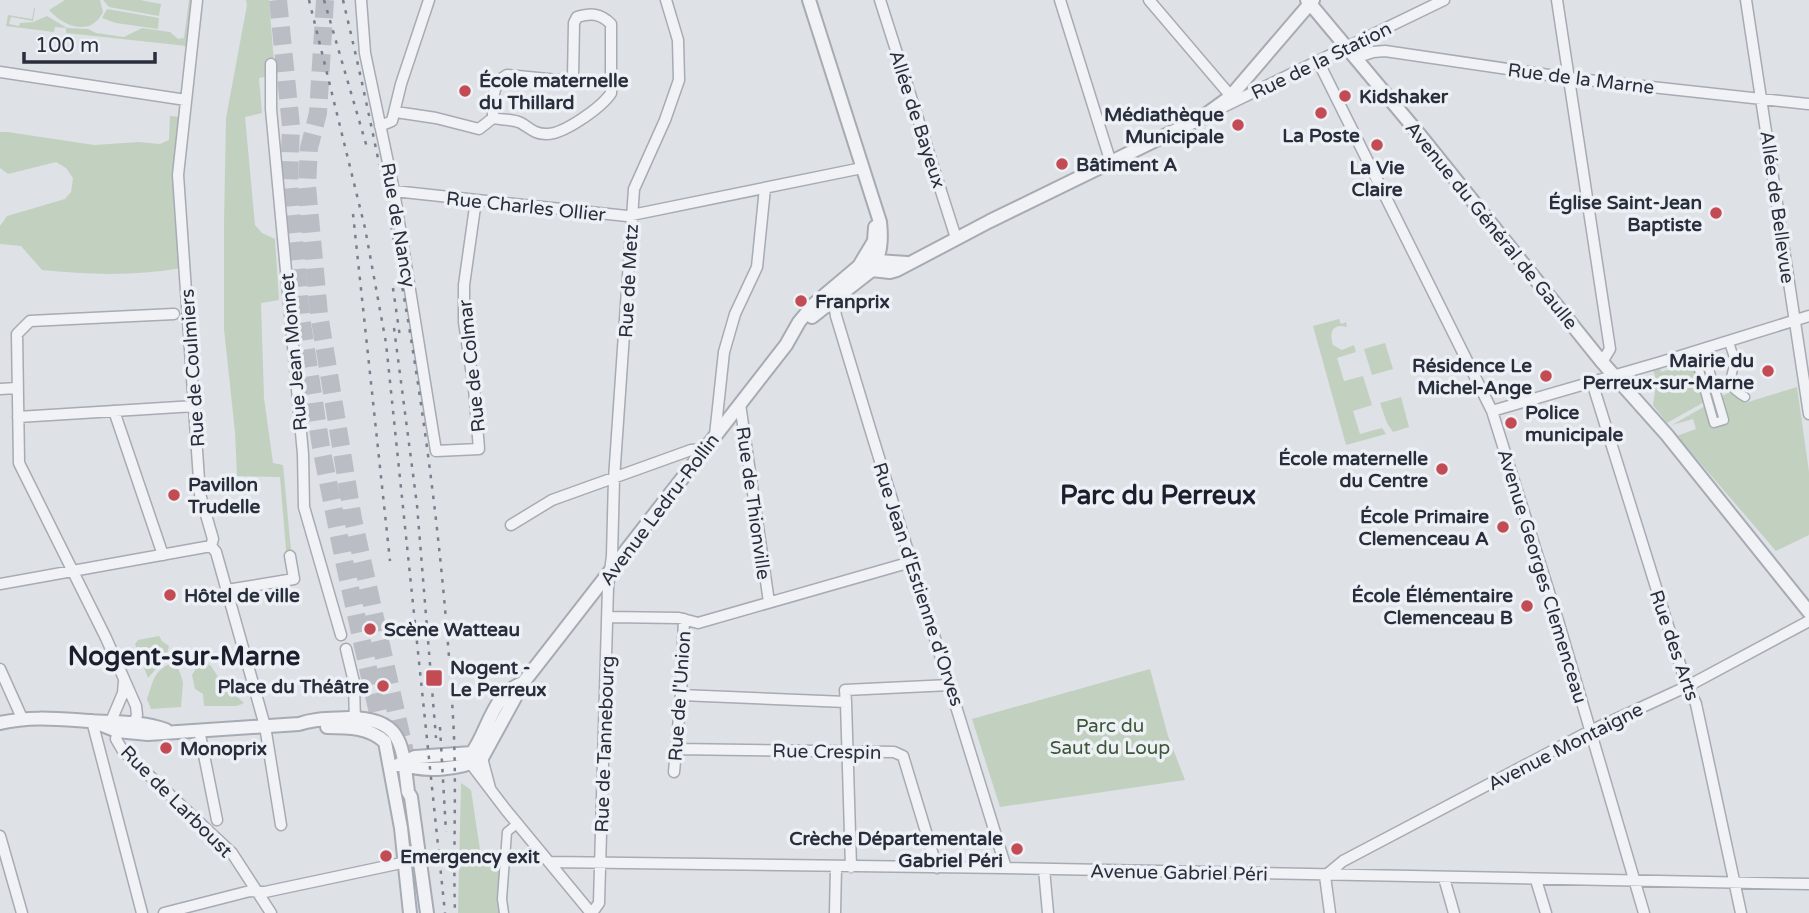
<svg xmlns="http://www.w3.org/2000/svg" width="1809" height="913" viewBox="0 0 1809 913" font-family="'Varela Round',sans-serif">
	<style>
		.green { fill: #c2d0c0 }
		.lines { fill: none; stroke-linecap: round; stroke-linejoin: round }
		.motorway-tunnel { stroke: #babdc4; stroke-width: 18; stroke-dasharray: 18 9; stroke-linecap: butt }
		.pedestrian-casing { stroke: #a7abb3; stroke-width: 11 }
		.minor-casing { stroke: #a7abb3; stroke-width: 13 }
		.tertiary-casing { stroke: #a7abb3; stroke-width: 16 }
		.pedestrian { stroke: #f0f2f5; stroke-width: 8 }
		.minor { stroke: #f0f2f5; stroke-width: 10 }
		.tertiary { stroke: #f0f2f5; stroke-width: 12 }
		.rail { stroke: #797f8f; stroke-width: 2.5; stroke-dasharray: 3.5 7; stroke-linecap: butt }
		.poi-dot { fill: #c34b53; stroke: #edf0f4; stroke-width: 2.5 }
		.labels { text-anchor: middle; stroke-width: 7; stroke-linejoin: round; paint-order: stroke }
		.street-label { font-size: 19px; fill: #282e3c; stroke: #edf0f4 }
		.poi-label { font-size: 19px; font-weight: bold; fill: #282e3c; stroke: #edf0f4; text-anchor: start }
		.park-label { font-size: 19px; fill: #3a5737; stroke: #edf0f4 }
		.district-label { font-size: 26px; font-weight: bold; fill: #1b1f2d; stroke: #edf0f4 }
	</style>
	<rect width="100%" height="100%" fill="#dee1e6"/>
	<!-- green -->
	<path class="green" d="M65,0H100L103,12C91,37 64,27 49,10Z
		M103,0H140L161,4L159,16L109,7Z
		M189,0H192L187,46L66,33V28L55,27L54,32L6,26L8,15L32,19L34,8H35L33,21L11,17L9,24L19,26L20,23L33,22L47,16L67,28L88,29L96,33L124,37L142,28L170,32L178,39L184,38Z
		M246,0H269L275,75L259,78L262,113L245,117L255,225L262,233L275,239L279,300L261,303L264,398L273,463L283,465L293,572L288,574L280,477L237,476L235,432L224,329V223L226,118L247,5Z
		M107,9L159,18L158,29L116,23L102,18Z
		M170,116L181,117L182,268C135,276 89,275 42,270L21,246L0,244V226L7,216L65,199L71,192L73,178L66,168L56,162L8,174L0,168V132H8L94,145L139,142L160,144L169,140Z
		M1339,319L1341,324L1346,322L1347,327C1332,323 1329,333 1333,345L1342,350L1354,345L1356,352L1337,358L1344,381L1363,376L1372,405L1353,411L1360,434L1382,428L1386,434L1346,445L1313,326Z
		M1385,343L1393,369L1372,375L1364,349Z
		M1693,358L1699,377L1656,379L1653,370L1660,368L1661,372L1671,369L1670,365Z
		M1700,381L1706,401L1667,423L1653,405L1656,384Z
		M1797,387L1809,472V535L1776,551L1677,436L1696,429L1693,419L1672,425L1707,405L1712,420L1724,417L1719,398L1733,390L1743,399L1745,403Z
		M1401,397L1409,427L1393,432L1387,423L1380,403Z
		M159,636L162,641L169,646L166,657L148,678L135,644L138,640Z
		M204,662L211,666L222,683L244,703L237,706H204L203,694L195,689L192,675L198,665Z
		M170,664L178,667L183,682L181,707L151,709L147,699C153,683 153,671 170,664Z
		M1150,669L1168,736L1185,780L1000,807L972,719Z
		M461,783L471,790L482,863L501,859V913H458Z"/>
	<g class="lines">
		<!-- motorway-tunnel -->
		<path class="motorway-tunnel" d="M278,0L291,126L289,185L301,317L321,447L344,561L384,740
			M325,0L318,113L309,148L307,186L319,314L353,519L406,757"/>
		<defs>
			<path id="pedestrian" d="M1729,341C1730,347 1733,353 1734,358C1737,376 1718,381 1745,397
				M1694,352L1714,423L1724,420L1703,349
				M504,913L502,899L507,832L518,823"/>
			<path id="minor" d="M197,0L178,175L200,494L213,539L211,546L216,552L265,726L281,825
				M361,0L365,53L394,191L436,451L479,449L474,388L464,322V285L476,200
				M880,0L956,238
				M1060,0L1111,163
				M1149,0L1235,101
				M1557,0L1610,349L1602,362
				M1746,0L1809,414
				M1355,58L1373,52L1385,51L1569,78L1808,104
				M1319,63L1492,411L1559,624L1644,913
				M271,64V109L303,454L304,507L341,635
				M0,72L186,100
				M1221,108L1444,0
				M396,112L436,118L479,129L493,118C501,120 514,119 521,123C530,128 534,134 546,134C563,135 602,107 611,93V24C600,13 591,13 577,17L574,23L573,78L568,81L507,75C491,83 493,102 493,118
				M380,126L392,121L401,84L429,0
				M394,191L627,216L862,168
				M833,294L836,316L872,435L1006,868
				M1592,382L1684,677L1696,704L1741,913
				M0,389L17,388
				M740,404L769,602
				M114,411L163,555
				M1492,411L1661,362L1809,316
				M18,417L195,406
				M715,435L724,352L735,314L757,267L765,188
				M511,525L552,500L691,450L704,449
				M0,584L211,546
				M227,590L294,579L290,556
				M608,617L679,618L698,623L911,562
				M346,649L354,682L355,724
				M0,669L22,718
				M681,695L846,702L851,867
				M846,702L845,690L950,685
				M92,721L142,913
				M109,726L123,693L124,681
				M119,726L116,739L123,751L232,853L271,913
				M133,727L137,715L136,706L106,638L19,463L17,334L30,321L174,314
				M199,730L217,820
				M675,749L894,752L903,756L937,868
				M674,772L681,695L684,619
				M490,788L482,758L472,753L471,764L506,810L591,913
				M0,836L22,913
				M549,862L1006,868L1809,884
				M1044,869L1048,913
				M1325,876L1343,861L1590,731L1688,686L1809,621
				M1325,876L1330,913
				M1444,878L1454,913
				M1536,880L1546,913
				M164,913L250,891L265,892L406,862
				M592,913L599,903L608,587L612,556L614,479L634,189L665,120L679,80L678,40L666,0
				M835,913L836,867"/>
			<path id="tertiary" d="M809,0L880,222C882,240 881,254 872,270L812,317
				M1307,0L1419,134L1602,362L1667,435L1809,612
				M867,263L872,270L890,272L897,270L990,221L1201,118L1230,97L1313,0
				M859,266L874,241L875,227
				M92,721L117,731L148,734L299,724C315,718 332,719 349,718C404,718 402,746 408,792L411,797L427,913
				M0,723C30,716 58,719 89,721C116,723 140,721 166,730
				M327,727C348,727 369,727 385,742L401,828L410,913
				M403,764C425,773 462,769 482,758L523,683L786,345L799,322L814,304L859,266L877,261L907,263
				M398,765L415,757L472,753C489,729 492,694 523,683"/>
		</defs>
		<!-- pedestrian casing -->
		<use href="#pedestrian" class="pedestrian-casing"/>
		<!-- minor casing -->
		<use href="#minor" class="minor-casing"/>
		<!-- tertiary casing -->
		<use href="#tertiary" class="tertiary-casing"/>
		<!-- pedestrian -->
		<use href="#pedestrian" class="pedestrian"/>
		<!-- minor -->
		<use href="#minor" class="minor"/>
		<!-- tertiary -->
		<use href="#tertiary" class="tertiary"/>
		<!-- rail -->
		<path class="rail" d="M309,0L365,228L386,343L445,913
			M324,0L368,151
			M343,0C399,236 439,475 453,717C457,782 453,848 455,913
			M353,214L390,561
			M393,288L400,337
			M394,328L417,505L436,738
			M440,727L446,832"/>
	</g>
	<!-- markers -->
	<g class="poi-dot">
		<circle cx="465" cy="91" r="7"/>
		<circle cx="1345" cy="96" r="7"/>
		<circle cx="1321" cy="113" r="7"/>
		<circle cx="1238" cy="125" r="7"/>
		<circle cx="1377" cy="145" r="7"/>
		<circle cx="1062" cy="164" r="7"/>
		<circle cx="1716" cy="213" r="7"/>
		<circle cx="801" cy="301" r="7"/>
		<circle cx="1768" cy="371" r="7"/>
		<circle cx="1546" cy="376" r="7"/>
		<circle cx="1511" cy="423" r="7"/>
		<circle cx="1442" cy="469" r="7"/>
		<circle cx="174" cy="495" r="7"/>
		<circle cx="1503" cy="527" r="7"/>
		<circle cx="170" cy="595" r="7"/>
		<circle cx="1527" cy="606" r="7"/>
		<circle cx="370" cy="629" r="7"/>
		<rect x="425" y="669" width="18" height="18" rx="3.5"/>
		<circle cx="383" cy="686" r="7"/>
		<circle cx="166" cy="748" r="7"/>
		<circle cx="1017" cy="849" r="7"/>
		<circle cx="386" cy="856" r="7"/>
	</g>
	<g class="labels">
		<!-- street labels -->
		<g class="street-label">
			<text transform="translate(1321 60) rotate(-26)" y="7">Rue de la Station</text>
			<text transform="translate(1581 78) rotate(7)" y="7">Rue de la Marne</text>
			<text transform="translate(918 119) rotate(72)" y="7">Allée de Bayeux</text>
			<text transform="translate(526 206) rotate(6)" y="7">Rue Charles Ollier</text>
			<text transform="translate(1778 207) rotate(82)" y="7">Allée de Bellevue</text>
			<text transform="translate(399 225) rotate(80)" y="7">Rue de Nancy</text>
			<text transform="translate(1492 225) rotate(51)" y="7">Avenue du Général de Gaulle</text>
			<text transform="translate(628 281) rotate(-87)" y="7">Rue de Metz</text>
			<text transform="translate(293 352) rotate(-95)" y="7">Rue Jean Monnet</text>
			<text transform="translate(471 366) rotate(-96)" y="7">Rue de Colmar</text>
			<text transform="translate(192 368) rotate(-94)" y="7">Rue de Coulmiers</text>
			<text transform="translate(754 503) rotate(82)" y="7">Rue de Thionville</text>
			<text transform="translate(659 509) rotate(-53)" y="7">Avenue Ledru-Rollin</text>
			<text transform="translate(1543 576) rotate(73)" y="7">Avenue Georges Clemenceau</text>
			<text transform="translate(919 584) rotate(72)" y="7">Rue Jean d'Estienne d'Orves</text>
			<text transform="translate(1675 645) rotate(71)" y="7">Rue des Arts</text>
			<text transform="translate(679 696) rotate(-86)" y="7">Rue de l'Union</text>
			<text transform="translate(604 744) rotate(-88)" y="7">Rue de Tannebourg</text>
			<text transform="translate(1565 746) rotate(-27)" y="7">Avenue Montaigne</text>
			<text transform="translate(827 751) rotate(1)" y="7">Rue Crespin</text>
			<text transform="translate(177 801) rotate(45)" y="7">Rue de Larboust</text>
			<text transform="translate(1179 872) rotate(1)" y="7">Avenue Gabriel Péri</text>
		</g>
		<!-- poi labels -->
		<g class="poi-label">
			<text x="479" y="87">École maternelle<tspan x="479" dy="22">du Thillard</tspan></text>
			<text x="1359" y="103">Kidshaker</text>
			<text x="1224" y="121" text-anchor="end">Médiathèque<tspan x="1224" dy="22">Municipale</tspan></text>
			<text x="1321" y="142" text-anchor="middle">La Poste</text>
			<text x="1076" y="171">Bâtiment A</text>
			<text x="1377" y="174" text-anchor="middle">La Vie<tspan x="1377" dy="22">Claire</tspan></text>
			<text x="1702" y="209" text-anchor="end">Église Saint-Jean<tspan x="1702" dy="22">Baptiste</tspan></text>
			<text x="815" y="308">Franprix</text>
			<text x="1754" y="367" text-anchor="end">Mairie du<tspan x="1754" dy="22">Perreux-sur-Marne</tspan></text>
			<text x="1532" y="372" text-anchor="end">Résidence Le<tspan x="1532" dy="22">Michel-Ange</tspan></text>
			<text x="1525" y="419">Police<tspan x="1525" dy="22">municipale</tspan></text>
			<text x="1428" y="465" text-anchor="end">École maternelle<tspan x="1428" dy="22">du Centre</tspan></text>
			<text x="188" y="491">Pavillon<tspan x="188" dy="22">Trudelle</tspan></text>
			<text x="1489" y="523" text-anchor="end">École Primaire<tspan x="1489" dy="22">Clemenceau A</tspan></text>
			<text x="184" y="602">Hôtel de ville</text>
			<text x="1513" y="602" text-anchor="end">École Élémentaire<tspan x="1513" dy="22">Clemenceau B</tspan></text>
			<text x="384" y="636">Scène Watteau</text>
			<text x="450" y="674">Nogent -<tspan x="450" dy="22">Le Perreux</tspan></text>
			<text x="369" y="693" text-anchor="end">Place du Théâtre</text>
			<text x="180" y="755">Monoprix</text>
			<text x="1003" y="845" text-anchor="end">Crèche Départementale<tspan x="1003" dy="22">Gabriel Péri</tspan></text>
			<text x="400" y="863">Emergency exit</text>
		</g>
		<!-- park labels -->
		<g class="park-label">
			<text x="1110" y="732">Parc du<tspan x="1110" dy="22">Saut du Loup</tspan></text>
		</g>
		<!-- district labels -->
		<g class="district-label">
			<text x="1158" y="504">Parc du Perreux</text>
			<text x="184" y="665">Nogent-sur-Marne</text>
		</g>
	</g>
	<!-- scale -->
	<path d="M24 52v10h131v-10" fill="none" stroke="#282e3c" stroke-width="3.5"/>
	<text x="35" y="52" font-size="21" fill="#282e3c" stroke="#edf0f4" stroke-width="5" paint-order="stroke">100 m</text>
</svg>
